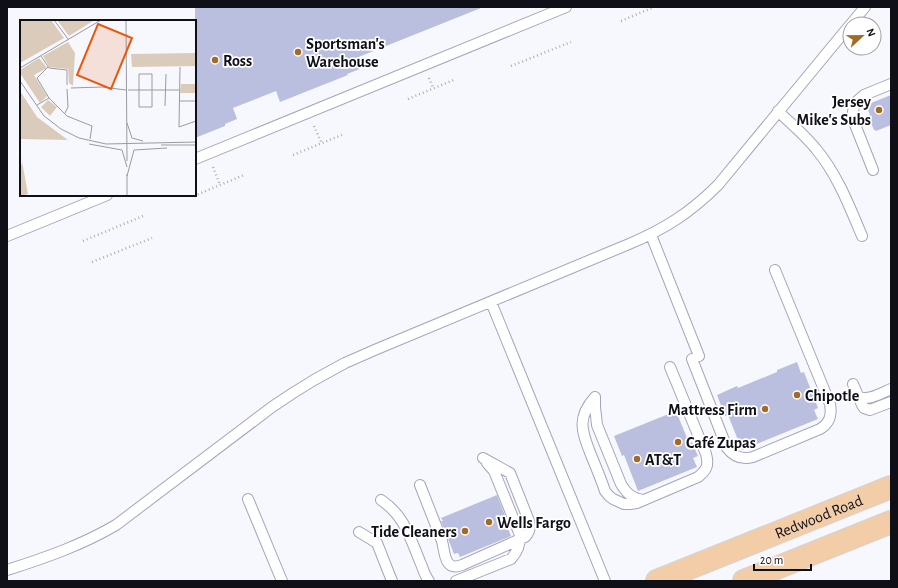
<svg xmlns="http://www.w3.org/2000/svg" width="898" height="588" viewBox="0 0 898 588" font-family="'Alegreya Sans',sans-serif">
	<style>
		.building { fill: #bbbfdf }
		.lines { fill: none; stroke-linecap: round; stroke-linejoin: round }
		.service-casing { stroke: #a2a5bd; stroke-width: 12 }
		.primary-casing { stroke: #d4d4d5; stroke-width: 24 }
		.path { stroke: #adaeb4; stroke-width: 2.5; stroke-dasharray: 1 3; stroke-linecap: butt }
		.service { stroke: #fff; stroke-width: 10 }
		.primary { stroke: #f2cda7; stroke-width: 22 }
		.poi-dot { fill: #a26927; stroke: #fff; stroke-width: 1.5 }
		.labels { text-anchor: middle; stroke-width: 3.5; stroke-linejoin: round; paint-order: stroke }
		.poi-label { font-size: 16px; font-weight: bold; fill: #0e0f17; stroke: #fff; text-anchor: start }
		.street-label { font-size: 16px; fill: #0e0f17; stroke: #fff }
		.inset-road { fill: none; stroke: #9a9ba1; stroke-width: 1 }
		.view { fill: #e8590c; fill-opacity: 0.15; stroke: #e8590c; stroke-width: 2 }
		.inset-edge { fill: none; stroke: #0e0f17; stroke-width: 2 }
	</style>
	<rect width="100%" height="100%" fill="#f7f8fd"/>
	<!-- building -->
	<path class="building" d="M195,7H481V8L356,58L360,69L347,74L348,75L280,102L276,91L233,108L237,119L225,124V126L195,138Z
		M891,95V125L876,131L875,130H874L868,116L870,115L866,105Z
		M797,362L801,373L804,372L818,408L814,410L818,419L742,450L728,415L725,416L717,395L737,386L738,388L777,372V370Z
		M676,411L689,443L692,442L698,456L693,458L697,467L638,491L624,455L622,456L614,436Z
		M497,495L506,518L504,519L511,536L460,557L458,553L454,554L441,521H443L441,518Z"/>
	<g class="lines">
		<defs>
			<path id="service" d="M851,24L865,7
				M778,111C791,124 805,135 816,149C837,174 849,205 862,236
				M195,159L566,7
				M873,170L854,122L853,112L854,106L856,102L864,95L891,84
				M651,235L699,356
				M7,236L107,195
				M491,302L605,581
				M692,359L727,448C734,457 742,460 753,457L820,429C830,423 832,415 830,404L775,270
				M853,384L862,405L864,408L870,410L891,402
				M595,397C576,418 582,432 591,455C596,467 601,479 605,491L609,496L613,499L624,504H630L637,503L698,477C707,470 709,465 706,454L670,367
				M595,397V407L597,425L621,484C627,494 632,498 643,500
				M859,397C869,401 881,393 891,389
				M420,485L442,541C445,552 444,572 462,565L525,537C530,532 531,528 529,521L510,473L483,458
				M248,499L282,581
				M381,500C405,516 410,538 421,564C423,569 425,576 429,581
				M359,532L377,543L392,581
				M7,570C45,558 82,545 116,525L272,407L293,393L314,380L345,363L377,349L629,244C665,229 691,212 718,185L850,25
				M456,581L511,559C518,551 520,545 520,535L494,471L487,463"/>
			<g id="primary">
				<path id="s1" d="M657,581L891,487"/>
				<path d="M744,581L891,522"/>
			</g>
		</defs>
		<!-- service casing -->
		<use href="#service" class="service-casing"/>
		<!-- primary casing -->
		<use href="#primary" class="primary-casing"/>
		<!-- path -->
		<path class="path" d="M621,21L654,7
			M511,66L571,42
			M429,78L433,88
			M408,99L456,79
			M314,126L322,144
			M293,155L344,134
			M213,167L220,185
			M194,196L244,175
			M83,241L143,216
			M92,262L152,238"/>
		<!-- service -->
		<use href="#service" class="service"/>
		<!-- primary -->
		<use href="#primary" class="primary"/>
	</g>
	<!-- markers -->
	<g class="poi-dot">
		<circle cx="298" cy="52" r="4"/>
		<circle cx="215" cy="60" r="4"/>
		<circle cx="879" cy="110" r="4"/>
		<circle cx="797" cy="395" r="4"/>
		<circle cx="765" cy="409" r="4"/>
		<circle cx="678" cy="442" r="4"/>
		<circle cx="637" cy="459" r="4"/>
		<circle cx="489" cy="522" r="4"/>
		<circle cx="465" cy="531" r="4"/>
	</g>
	<g class="labels">
		<!-- poi labels -->
		<g class="poi-label">
			<text x="306" y="49">Sportsman's<tspan x="306" dy="18">Warehouse</tspan></text>
			<text x="223" y="66">Ross</text>
			<text x="871" y="107" text-anchor="end">Jersey<tspan x="871" dy="18">Mike's Subs</tspan></text>
			<text x="805" y="401">Chipotle</text>
			<text x="757" y="415" text-anchor="end">Mattress Firm</text>
			<text x="686" y="448">Café Zupas</text>
			<text x="645" y="465">AT&amp;T</text>
			<text x="497" y="528">Wells Fargo</text>
			<text x="457" y="537" text-anchor="end">Tide Cleaners</text>
		</g>
		<!-- street labels -->
		<g class="street-label">
			<text dy="6" stroke="none"><textPath href="#s1" startOffset="174">Redwood Road</textPath></text>
		</g>
	</g>
	<!-- overview -->
	<g transform="translate(20 20)">
		<rect width="176" height="176" fill="#f7f8fd"/>
		<path d="M0,0H31L44,18L0,43ZM37,0H72L73,1L49,16ZM48,22L55,33L53,66L49,63L48,49L29,47L23,36ZM175,33L176,46L112,47L111,34ZM19,38L27,48L14,55L27,76L20,83L0,53V50ZM161,64H176V73H160ZM0,71L17,97L48,120L0,119ZM28,80L37,87L30,96L21,87ZM1,136L8,174L0,176V145L3,144Z" fill="#dbcbbb"/>
		<path class="inset-road" d="M34,0L48,19M106,0L107,141M21,36L29,48L47,50V65M28,47L17,58L29,78L47,96L72,106L70,119M160,47L159,107L176,101M0,48L81,0M119,54H132V87H119ZM0,61L24,96L41,109L59,118L86,124L176,122M51,68L82,67L106,70M108,70H159M159,81H176M17,85L29,78M145,86L146,54M45,93L48,87L47,69M107,103L112,118L123,121M69,124L102,130L107,147M141,125H176M107,154V176M107,156L114,130L147,128"/>
		<path class="view" d="M78,4L112,18L91,69L57,55Z"/>
		<rect width="176" height="176" class="inset-edge"/>
	</g>
	<!-- border -->
	<rect width="898" height="588" fill="none" stroke="#0e0f17" stroke-width="16"/>
	<!-- north arrow -->
	<g transform="translate(862 36) rotate(68)"><circle r="19" fill="#ffffff" stroke="#9f9fa2"/>
	<path d="M0-3L7 15L0 10L-7 15Z" fill="#a26927"/>
	<text y="-6" font-size="11" font-weight="bold" text-anchor="middle" fill="#0e0f17">N</text>
	</g>
	<!-- scale -->
	<path d="M754 564v6h57v-6" fill="none" stroke="#0e0f17" stroke-width="2"/>
	<text x="760" y="564" font-size="12" fill="#0e0f17" stroke="#ffffff" stroke-width="3" paint-order="stroke">20 m</text>
</svg>
